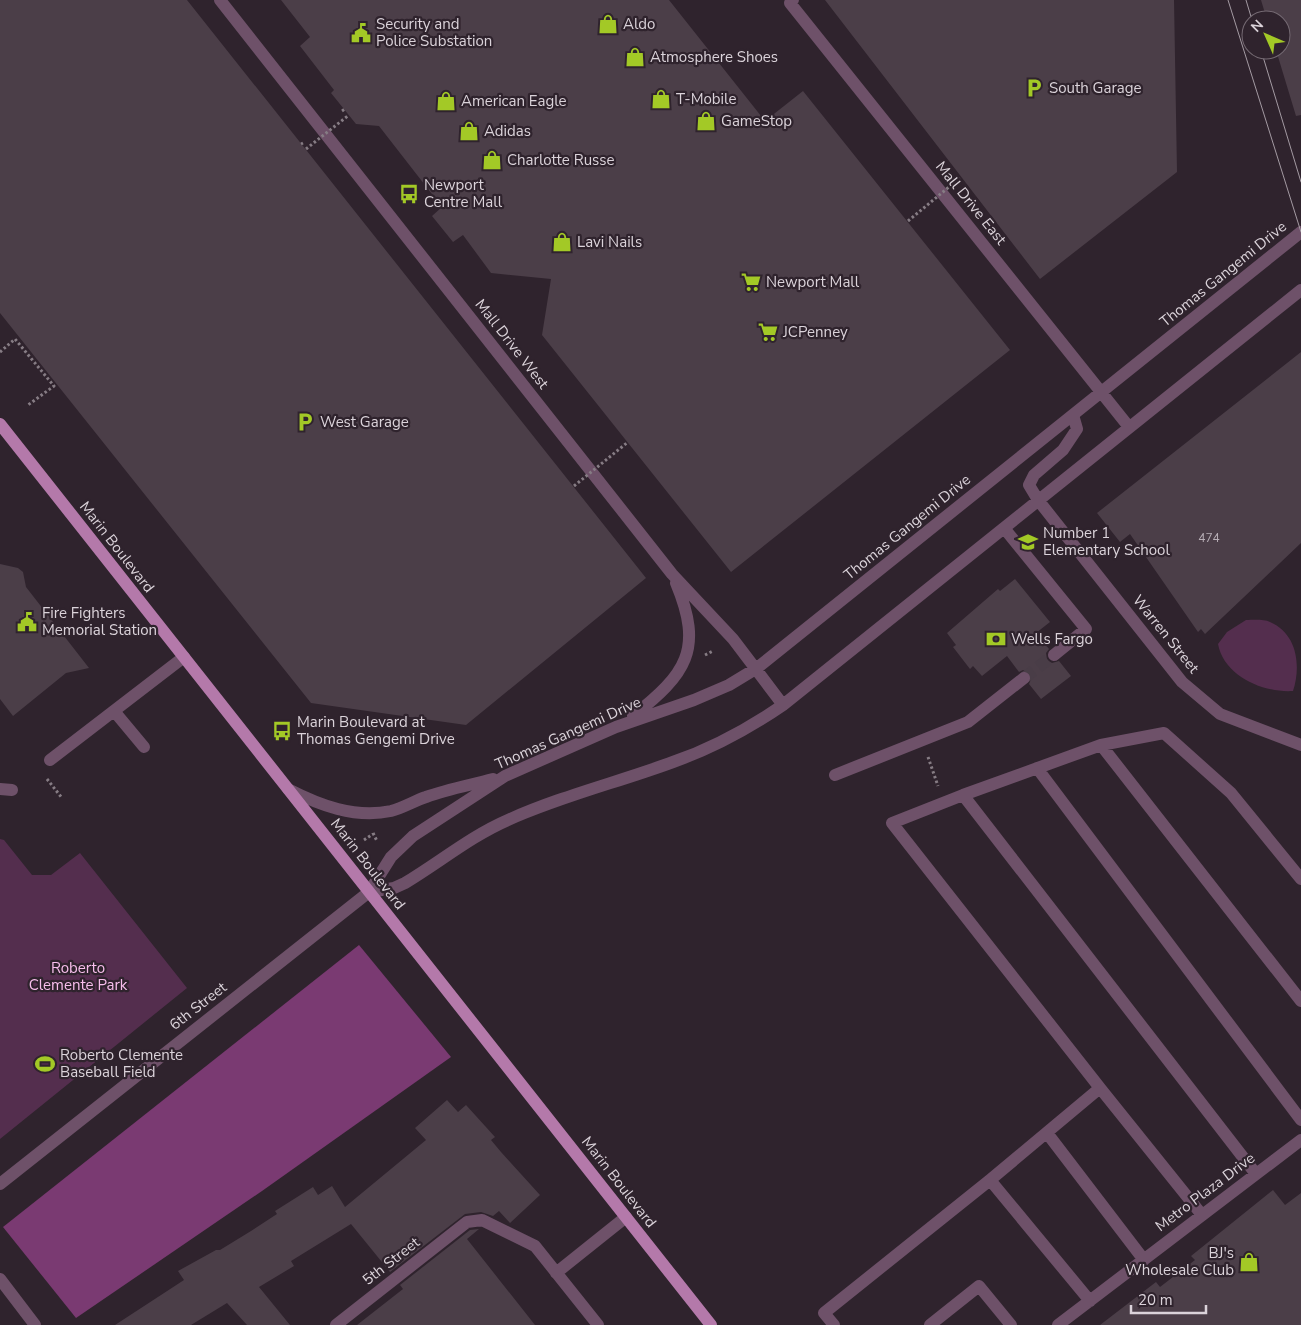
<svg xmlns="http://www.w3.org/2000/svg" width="1301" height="1325" viewBox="0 0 1301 1325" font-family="'Nunito Sans',sans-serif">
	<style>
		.green { fill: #542e4e }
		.forest { fill: #7a3a72 }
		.building { fill: #4b3e48 }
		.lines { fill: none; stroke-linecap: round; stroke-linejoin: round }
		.minor-tunnel { stroke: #493d47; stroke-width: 12; stroke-dasharray: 12 6; stroke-linecap: butt }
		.path { stroke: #867c84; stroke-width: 3; stroke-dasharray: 2.5 2.5; stroke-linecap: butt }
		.minor { stroke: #6e5169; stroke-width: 12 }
		.major { stroke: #b479aa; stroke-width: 12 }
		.tram { stroke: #a49ba3; stroke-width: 1 }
		.path-bridge { stroke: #867c84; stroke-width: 3; stroke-dasharray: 2.5 2.5; stroke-linecap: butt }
		.labels { text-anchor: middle; stroke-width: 4.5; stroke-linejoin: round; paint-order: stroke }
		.number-label { font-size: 12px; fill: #b7aeb6 }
		.poi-label { font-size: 15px; fill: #dbd3da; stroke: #2f232d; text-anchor: start }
		.street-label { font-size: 15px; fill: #dbd3da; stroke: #2f232d }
		.park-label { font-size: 15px; fill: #f7beec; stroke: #2f232d }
	</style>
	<rect width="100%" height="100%" fill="#2f232d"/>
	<!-- green -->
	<path class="green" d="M1246,620C1253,620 1264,619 1270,622C1298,634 1301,667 1293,691C1263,693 1224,676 1218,644L1227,632Z
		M0,839L4,840L32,875H51L80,853L187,988L0,1139Z"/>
	<!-- forest -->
	<path class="forest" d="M359,945L451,1057L262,1191L76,1318L3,1227Z"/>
	<!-- building -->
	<path class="building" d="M0,0H187L646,578L466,725L311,703L0,313Z
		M281,0H669L765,121L803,91L1010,350L731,572L542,335L551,279L491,273L463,235L453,242L432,216L442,207L379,126L356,124L331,93L334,90L300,46L310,37Z
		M825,0H1174L1177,172L1040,279Z
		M1261,0H1301V115L1296,116L1276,50H1281V20H1267Z
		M1301,352V543L1205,634L1201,629L1198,632L1130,534L1120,542L1097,513Z
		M0,564L18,568L23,572L26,587L89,668L66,673L13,716L0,699Z
		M1015,579L1050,622L1036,633L1049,649L1046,653L1047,660L1052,663L1059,661L1071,676L1041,699L1029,684L1032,677L1030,673L1023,670L1019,672L1007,656L982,676L973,666L970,669L953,647L956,645L947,633L998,589L1000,591Z
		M447,1100L458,1112L466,1105L495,1137L491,1140L501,1152L540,1195L510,1223L499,1211L493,1216L481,1212L465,1214L390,1272L351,1224L291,1261L294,1266L259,1287L290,1325H247L227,1303L191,1325H115L184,1280L178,1271L216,1250H220L251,1231L277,1214L275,1211L313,1187L318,1195L332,1186L345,1207L426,1140L415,1128Z
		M1273,1190L1285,1205L1301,1193V1325H1100L1156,1282L1160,1287L1195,1260L1191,1256Z
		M479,1229L467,1239L535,1325H357L403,1289L400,1285L470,1230Z"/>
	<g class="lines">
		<!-- minor-tunnel -->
		<path class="minor-tunnel" d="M1024,678L1054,655"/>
		<!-- path -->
		<path class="path" d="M342,111L345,109
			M301,144L303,143
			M0,352L15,339L54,386L28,405
			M705,655L713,651
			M928,757L938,786
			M47,779L62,798
			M373,833L377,841
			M364,840L373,834"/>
		<!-- minor -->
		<path class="minor" d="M220,0L672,574L733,639L783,705
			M793,0L790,3L1129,427
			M1073,415L1077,429L1063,450L1034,475L1029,485L1038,500L1182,682L1220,714L1301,745
			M1004,528L1086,629L1054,655
			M114,711L144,747
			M633,716C686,674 704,650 676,583
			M1101,745L1301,1001
			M50,760L184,657
			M1037,768L1301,1120
			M835,775L968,722L1024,678
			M0,789L12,790
			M288,789C319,805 355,819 391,811C403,808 414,801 426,797C448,789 471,785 493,779
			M963,795L1256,1174
			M369,892L394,888L405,883C440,862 471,836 508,820C561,796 619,782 673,762C713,748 748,729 783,705L1301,290
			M1100,1088L1202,1215
			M1047,1133L1144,1260
			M990,1180L1090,1301
			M0,1184L369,892L391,857L413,836L505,776L616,727L694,700L729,685L757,668L1301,232
			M556,1273L626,1217
			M0,1279L35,1325
			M336,1325L467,1222L482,1220L535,1246L598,1325
			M834,1325L824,1313L990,1180L1100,1088L892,823L963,795L1101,745L1164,733L1231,793L1301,879
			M930,1325L979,1286L1011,1325
			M1058,1325L1301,1140"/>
		<!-- major -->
		<path class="major" d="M0,424L711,1325"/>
		<!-- tram -->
		<path class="tram" d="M1228,0L1301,232
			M1246,0L1252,20
			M1261,50L1301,182"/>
		<!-- path-bridge -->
		<path class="path-bridge" d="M306,149L349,115
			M908,221L961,177
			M574,486L628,442"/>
	</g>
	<!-- icons -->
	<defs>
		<symbol id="shop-bare" viewBox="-9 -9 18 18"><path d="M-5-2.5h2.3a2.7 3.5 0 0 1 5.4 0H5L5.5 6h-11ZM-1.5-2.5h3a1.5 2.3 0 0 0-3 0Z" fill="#a3c926" stroke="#2f232d" stroke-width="2.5" paint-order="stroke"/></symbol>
		<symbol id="civic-bare" viewBox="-9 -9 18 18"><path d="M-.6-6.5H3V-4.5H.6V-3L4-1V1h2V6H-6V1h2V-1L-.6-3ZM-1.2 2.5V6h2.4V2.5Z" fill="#a3c926" stroke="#2f232d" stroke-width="2.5" paint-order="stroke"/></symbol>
		<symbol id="parking-bare" viewBox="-9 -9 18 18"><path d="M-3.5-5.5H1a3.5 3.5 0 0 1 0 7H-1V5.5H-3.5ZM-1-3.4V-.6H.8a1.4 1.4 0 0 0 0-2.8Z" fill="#a3c926" stroke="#2f232d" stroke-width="2.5" paint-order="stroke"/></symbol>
		<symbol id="bus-bare" viewBox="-9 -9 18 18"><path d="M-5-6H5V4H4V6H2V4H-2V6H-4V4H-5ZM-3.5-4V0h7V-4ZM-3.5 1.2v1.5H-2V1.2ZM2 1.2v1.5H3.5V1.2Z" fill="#a3c926" stroke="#2f232d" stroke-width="2.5" paint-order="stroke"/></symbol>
		<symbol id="supermarket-bare" viewBox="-9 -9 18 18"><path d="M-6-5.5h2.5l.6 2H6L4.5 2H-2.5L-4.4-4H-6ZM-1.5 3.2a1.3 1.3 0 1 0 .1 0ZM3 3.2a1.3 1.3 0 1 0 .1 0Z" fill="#a3c926" stroke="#2f232d" stroke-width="2.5" paint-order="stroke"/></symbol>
		<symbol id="school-bare" viewBox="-9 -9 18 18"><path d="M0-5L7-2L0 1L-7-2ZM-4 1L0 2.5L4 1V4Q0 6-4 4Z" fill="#a3c926" stroke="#2f232d" stroke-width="2.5" paint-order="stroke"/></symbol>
		<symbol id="bank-bare" viewBox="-9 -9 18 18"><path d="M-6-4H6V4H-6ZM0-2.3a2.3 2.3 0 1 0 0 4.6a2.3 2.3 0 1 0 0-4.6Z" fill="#a3c926" stroke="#2f232d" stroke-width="2.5" paint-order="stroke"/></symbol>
		<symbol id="stadium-bare" viewBox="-9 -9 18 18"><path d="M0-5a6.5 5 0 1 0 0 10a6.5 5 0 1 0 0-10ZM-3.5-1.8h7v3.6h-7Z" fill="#a3c926" stroke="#2f232d" stroke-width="2.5" paint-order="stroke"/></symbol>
	</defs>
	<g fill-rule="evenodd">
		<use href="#shop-bare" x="594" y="10" width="28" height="28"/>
		<use href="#civic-bare" x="347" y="19" width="28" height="28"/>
		<use href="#shop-bare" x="621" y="43" width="28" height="28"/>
		<use href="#parking-bare" x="1020" y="74" width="28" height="28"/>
		<use href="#shop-bare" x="647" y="85" width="28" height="28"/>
		<use href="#shop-bare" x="432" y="87" width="28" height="28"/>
		<use href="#shop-bare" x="692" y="107" width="28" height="28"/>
		<use href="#shop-bare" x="455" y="117" width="28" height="28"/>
		<use href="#shop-bare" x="478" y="146" width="28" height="28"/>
		<use href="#bus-bare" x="395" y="180" width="28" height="28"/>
		<use href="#shop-bare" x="548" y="228" width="28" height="28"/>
		<use href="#supermarket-bare" x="737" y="268" width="28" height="28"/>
		<use href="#supermarket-bare" x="754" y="318" width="28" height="28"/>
		<use href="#parking-bare" x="291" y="408" width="28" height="28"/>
		<use href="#school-bare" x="1014" y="528" width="28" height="28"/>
		<use href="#civic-bare" x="13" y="608" width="28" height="28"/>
		<use href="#bank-bare" x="982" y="625" width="28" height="28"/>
		<use href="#bus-bare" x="268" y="717" width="28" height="28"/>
		<use href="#stadium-bare" x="31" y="1050" width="28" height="28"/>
		<use href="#shop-bare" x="1235" y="1248" width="28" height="28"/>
	</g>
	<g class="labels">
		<!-- number labels -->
		<g class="number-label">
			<text x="1209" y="542">474</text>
		</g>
		<!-- poi labels -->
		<g class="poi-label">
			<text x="376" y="29">Security and<tspan x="376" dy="17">Police Substation</tspan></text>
			<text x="623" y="29">Aldo</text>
			<text x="650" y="62">Atmosphere Shoes</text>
			<text x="1049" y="93">South Garage</text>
			<text x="676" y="104">T-Mobile</text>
			<text x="461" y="106">American Eagle</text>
			<text x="721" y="126">GameStop</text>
			<text x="484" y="136">Adidas</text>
			<text x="507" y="165">Charlotte Russe</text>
			<text x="424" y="190">Newport<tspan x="424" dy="17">Centre Mall</tspan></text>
			<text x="577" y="247">Lavi Nails</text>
			<text x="766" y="287">Newport Mall</text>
			<text x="783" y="337">JCPenney</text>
			<text x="320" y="427">West Garage</text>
			<text x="1043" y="538">Number 1<tspan x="1043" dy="17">Elementary School</tspan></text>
			<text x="42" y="618">Fire Fighters<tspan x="42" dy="17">Memorial Station</tspan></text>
			<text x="1011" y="644">Wells Fargo</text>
			<text x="297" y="727">Marin Boulevard at<tspan x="297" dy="17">Thomas Gengemi Drive</tspan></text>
			<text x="60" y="1060">Roberto Clemente<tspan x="60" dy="17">Baseball Field</tspan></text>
			<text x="1234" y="1258" text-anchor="end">BJ's<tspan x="1234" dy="17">Wholesale Club</tspan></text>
		</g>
		<!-- street labels -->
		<g class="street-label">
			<text transform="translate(971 203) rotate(51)" y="5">Mall Drive East</text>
			<text transform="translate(1223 274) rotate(-39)" y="5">Thomas Gangemi Drive</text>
			<text transform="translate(512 344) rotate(52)" y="5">Mall Drive West</text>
			<text transform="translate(907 527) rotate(-39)" y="5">Thomas Gangemi Drive</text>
			<text transform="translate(117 547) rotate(52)" y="5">Marin Boulevard</text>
			<text transform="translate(1166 634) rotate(51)" y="5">Warren Street</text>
			<text transform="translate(568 733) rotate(-24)" y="5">Thomas Gangemi Drive</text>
			<text transform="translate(368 864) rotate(52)" y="5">Marin Boulevard</text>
			<text transform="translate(198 1006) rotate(-38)" y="5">6th Street</text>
			<text transform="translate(619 1182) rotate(52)" y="5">Marin Boulevard</text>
			<text transform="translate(1205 1192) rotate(-37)" y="5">Metro Plaza Drive</text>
			<text transform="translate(391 1261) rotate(-38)" y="5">5th Street</text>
		</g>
		<!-- park labels -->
		<g class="park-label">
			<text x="78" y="973">Roberto<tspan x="78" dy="17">Clemente Park</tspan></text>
		</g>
	</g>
	<!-- north arrow -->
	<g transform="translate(1266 35) rotate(315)"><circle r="24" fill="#2f232d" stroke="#746972"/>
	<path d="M0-4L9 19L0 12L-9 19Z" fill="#a3c926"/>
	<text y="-8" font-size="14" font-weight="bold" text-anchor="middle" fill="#dbd3da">N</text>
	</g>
	<!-- scale -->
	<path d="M1131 1305v8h75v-8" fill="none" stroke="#dbd3da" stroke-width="2.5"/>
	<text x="1138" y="1305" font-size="15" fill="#dbd3da" stroke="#2f232d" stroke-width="4" paint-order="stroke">20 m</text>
</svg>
